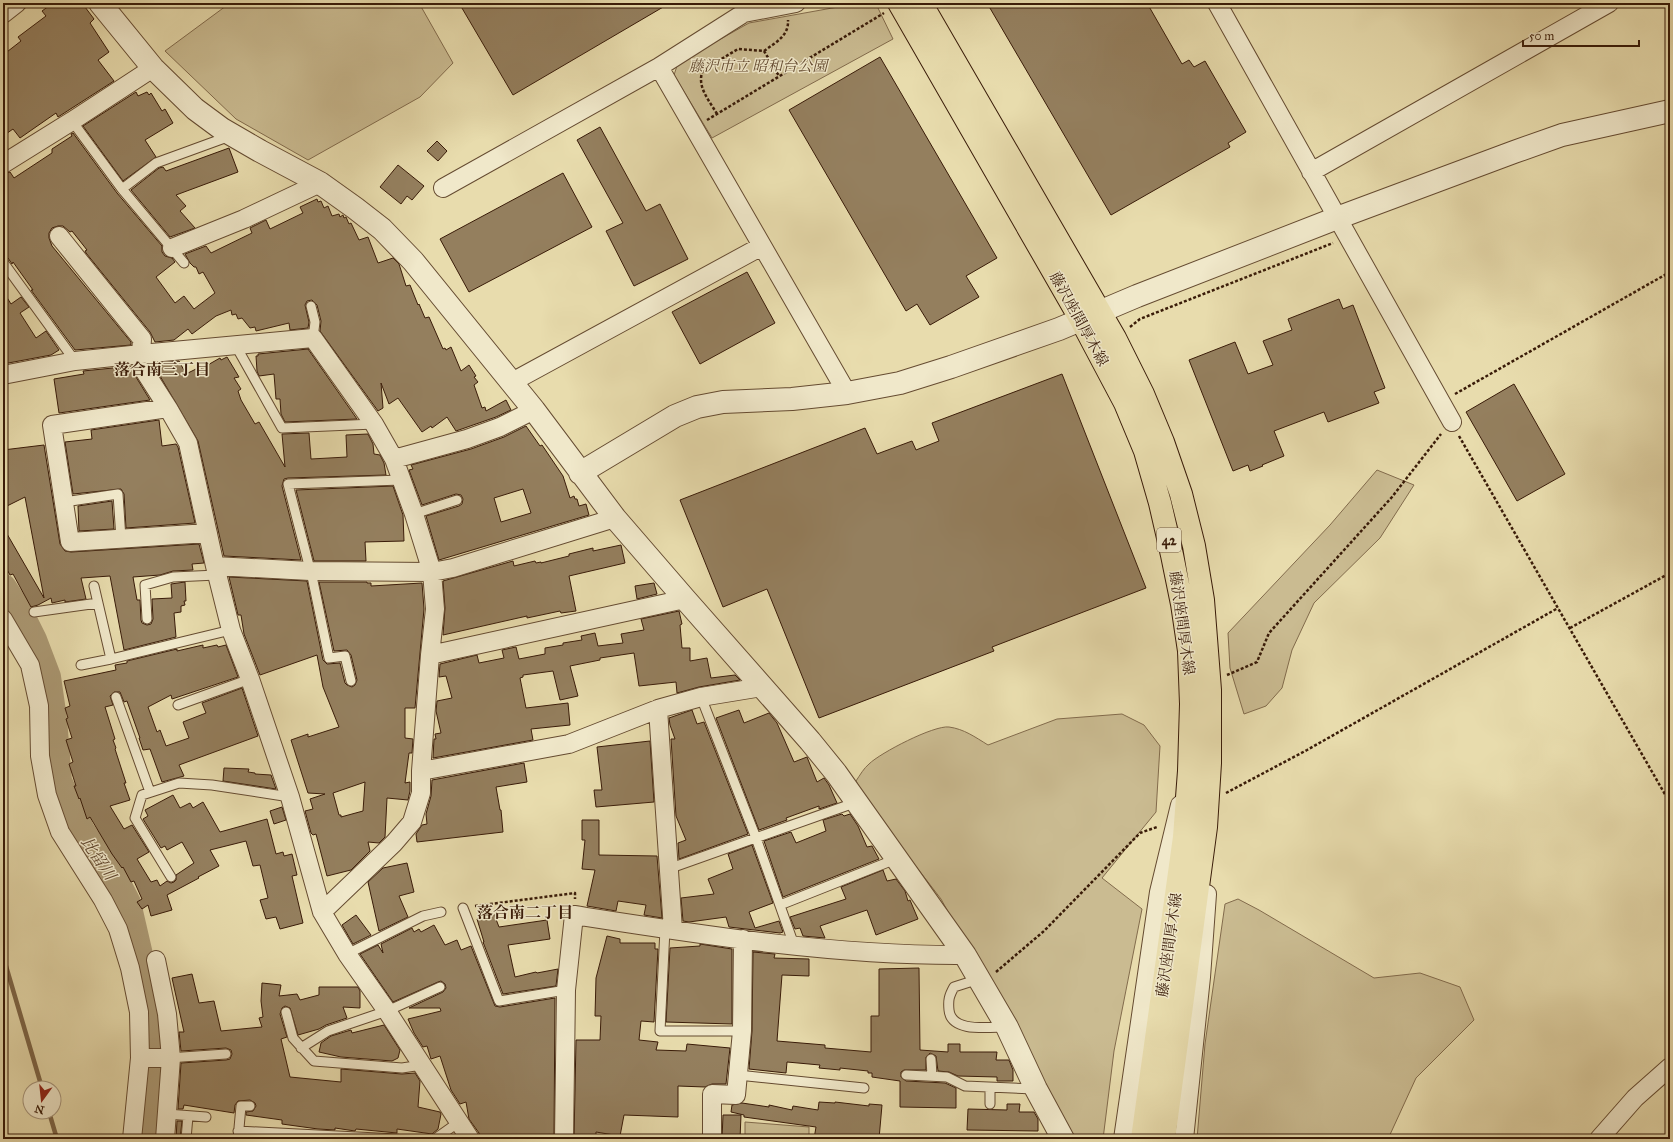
<svg xmlns="http://www.w3.org/2000/svg" width="1673" height="1142" viewBox="0 0 1673 1142" font-family="'IM FELL Great Primer','Noto Serif JP',serif">
	<style>
		.green { fill: #cabb91; stroke: #826b4c }
		.lines { fill: none; stroke-linecap: round; stroke-linejoin: round }
		.stream { stroke: #7e6749; stroke-width: 4.5 }
		.river { stroke: #ac9a75; stroke-width: 28 }
		.building { fill: #947f5e; stroke: #391b08; fill-rule: evenodd }
		.service-casing { stroke: #654b31; stroke-width: 11 }
		.minor-casing { stroke: #654b31; stroke-width: 20 }
		.tertiary-casing { stroke: #654b31; stroke-width: 24 }
		.primary-casing { stroke: #391b08; stroke-width: 24 }
		.path { stroke: #391b08; stroke-width: 2.5; stroke-dasharray: 3 2; stroke-linecap: butt }
		.service { stroke: #f0e8ca; stroke-width: 9 }
		.minor { stroke: #f0e8ca; stroke-width: 18 }
		.tertiary { stroke: #f0e8ca; stroke-width: 22 }
		.primary { stroke: #e8dcad; stroke-width: 22 }
		.labels { text-anchor: middle; stroke-width: 3; stroke-linejoin: round; paint-order: stroke }
		.shield { fill: #f0e8ca; stroke: #705842; stroke-width: 1 }
		.shield-label { font-size: 14px; font-weight: bold; fill: #391b08 }
		.park-label { font-size: 15px; font-style: italic; fill: #644b31; stroke: #f0e8ca }
		.street-label { font-size: 15px; fill: #391b08; stroke: #f0e8ca }
		.neighbourhood-label { font-size: 16px; font-weight: bold; fill: #391b08; stroke: #f0e8ca }
		.water-label { font-size: 16px; font-style: italic; fill: #61472e; stroke: #f0e8ca }
	</style>
	<rect width="100%" height="100%" fill="#e8dcad"/>
	<filter id="stains"><feTurbulence type="fractalNoise" baseFrequency=".005" numOctaves="4"/><feColorMatrix values="0 0 0 0 .2 0 0 0 0 .09 0 0 0 0 .02 0 0 0 .5 -.17"/></filter>
	<radialGradient id="worn" r=".72"><stop offset=".6" stop-color="#630" stop-opacity="0"/><stop offset="1" stop-color="#630" stop-opacity=".3"/></radialGradient>
	<!-- green -->
	<path class="green" d="M230,3H419L453,63L420,97L308,160L236,119L165,51Z
		M860,3H871L877,6L893,39L712,138L674,75L678,63L749,23Z
		M1377,470L1414,485L1380,538L1314,603L1292,650L1282,688L1266,706L1244,714L1230,668L1228,633L1330,525Z
		M1122,714L1144,725L1160,746L1156,812L1102,878L1142,909L1114,1051L1103,1139H1073L941,899L868,804L856,781C860,775 864,768 869,764C880,753 934,725 949,727C964,729 975,737 988,745L1057,719Z
		M1238,899L1259,910L1374,978L1420,973L1460,987L1474,1020L1416,1078L1388,1139H1197L1205,1044L1225,904Z
		M745,1122L809,1127V1139H745Z"/>
	<g class="lines">
		<!-- stream -->
		<path class="stream" d="M3,956L42,1088
			M49,1112L57,1139"/>
		<!-- river -->
		<path class="river" d="M3,588L20,614L33,640L47,677L53,719L58,781L81,831L116,882L127,903L151,1007L153,1073L146,1139"/>
	</g>
	<!-- building -->
	<path class="building" d="M53,3H82L94,19L90,23L109,52L98,60L114,81L58,117L56,113L20,138L13,129L3,136V55L21,41L18,37L46,16L42,11Z
		M459,3H670L513,95Z
		M987,3H1147L1182,64L1189,60L1194,67L1205,61L1246,132L1228,143L1230,147L1111,215Z
		M880,57L997,258L966,276L979,297L930,325L917,304L906,311L789,110Z
		M136,92L138,96L147,92L149,95L151,93L162,111L165,109L173,123L145,140L156,157L123,181L83,126Z
		M600,127L646,211L660,204L688,259L634,286L606,231L623,223L577,140Z
		M73,133L117,193L162,246V252L165,256L172,258L175,262L156,277L175,303L184,296L194,309L215,293L203,272L199,274L196,267H194L190,263L185,254L206,246L211,253L252,233L250,228L266,220L270,229L303,213L300,207L317,199L318,202L321,201L324,208L328,206L332,216L339,214L340,217L343,215L344,218L346,217L349,224L351,223L359,240L368,237L378,263L393,258L399,264L406,286L410,285L418,305L419,304L425,318L429,317L443,349L445,348L446,350L451,347L461,371L469,365L476,376L474,377L478,382L474,385L482,408L485,407L486,411L506,400L511,410L496,417L456,431L447,417L432,428L431,426L422,432L398,398L389,404L381,383L383,408L378,411L320,331L321,321L317,305L312,300L307,301L305,305L309,322L308,328L290,330L289,323L256,331L255,327L250,328L242,318L238,319L236,314L232,315L231,310L216,316L192,334L188,329L174,340L155,342L150,332L86,253L85,251L87,250L72,231L70,232L63,226H58L52,228L49,233V238L52,246L131,342V345L75,350L31,290H33L13,262L12,264L8,258L3,256V174L10,172L14,178L52,153V149L72,136L71,134Z
		M437,141L447,151L438,161L427,151Z
		M229,148L238,172L176,195L186,206L180,211L195,228L170,237L131,190L159,168L163,167L166,171Z
		M398,165L424,186L412,200L407,196L401,204L380,187Z
		M563,173L592,227L469,292L440,239Z
		M747,272L775,323L700,364L672,312Z
		M3,291L11,304L21,297L29,307L20,313L36,338L46,331L59,350L51,355L3,364V353L5,351L3,348Z
		M1339,299L1343,309L1353,305L1385,388L1374,392L1379,403L1328,422L1324,412L1274,431L1284,456L1262,465L1263,466L1250,471L1248,465L1233,471L1189,360L1235,342L1248,374L1273,365L1263,341L1292,330L1288,319Z
		M308,349L357,419L285,422L281,414L280,399H276L274,374L259,376L257,371L256,356H258V354Z
		M227,357L239,377L234,378L241,389L238,391L241,400L255,424L259,422L285,467L282,434L309,433L311,459L347,457L346,435L368,434L373,444L374,454L380,455L384,463L386,475L288,478L284,479L282,486L301,560L224,556L198,441L160,376L154,363L179,361L186,374L198,368L199,370L220,358L221,360Z
		M133,366L136,377L150,400L59,413L54,379L84,374L83,371Z
		M1062,374L1146,588L992,647L994,651L819,718L767,589L723,607L680,500L865,428L877,454L912,441L916,450L939,441L932,423Z
		M1514,384L1565,474L1517,501L1466,412Z
		M159,420L162,446L176,444L178,447L195,523L126,528L124,494L121,489L73,494L65,442L92,439L91,430Z
		M526,426L540,446L542,445L563,476L570,498L574,496L575,499H577L579,506L586,504L589,515L439,560L426,516L459,506L462,504L463,499L461,495L456,494L422,505L409,470L413,469L411,465L471,449L504,437ZM523,489L531,513L501,522L494,498Z
		M44,445L60,544L65,551L71,552L199,544L204,563L192,564L193,570L173,571L160,575L133,577L137,600H140L141,620L142,623L147,625L151,624L153,619L152,599L172,598L171,584L185,582L186,601H184L185,605L181,606V612L174,613L176,637L124,650L110,576L81,578L86,599L65,602V600L52,603L51,598L38,605L31,607L13,574L10,575L3,562V527L44,598L25,497L3,508V450Z
		M393,486L403,515L404,541L365,542L366,561H314L296,490Z
		M112,501L114,529L79,531L78,506Z
		M621,545L625,563L569,576L576,611L561,613L560,611L527,618V616L443,635L445,608L443,581L513,561L514,566L535,561L536,563L541,562V563L569,556V554L593,548V551Z
		M229,577L307,581L323,660L327,664L340,663L345,683L347,685L352,687L355,685L357,680L351,655L347,650L334,651L319,582H367V583H371V586L422,583L424,609L415,708H405V738L413,739L412,753H409L405,783L410,782V791L408,800L387,798L385,837L379,843L368,842L370,851L351,870L327,876L316,834L313,835L311,833L305,811L313,809L310,799L325,794L308,793L291,740L308,734V737L339,727L323,687L317,655L260,675L244,634L241,615H238ZM365,782L363,811L341,817V815H339L333,793Z
		M654,583L657,594L637,599L635,586Z
		M679,611L682,624L680,625L682,648H690V661L707,658L711,678L735,675L740,680L699,687L677,693L676,682L639,686L634,653L600,658V660L570,666L578,696L560,700L553,671L523,675V677L520,678L526,708L568,703L570,725L531,729L533,740L433,758L434,739H436L435,734L441,733L436,711L437,701L452,698L446,676L439,677L440,664L477,655L479,663L504,658L502,650L516,647L519,659L545,654V648L563,645V643L582,640L581,636L595,633L598,646L623,643L621,634L644,630L641,619Z
		M203,645V648L217,645L218,647L226,645L238,677L172,699L171,695L148,707L157,732L160,730L166,746L189,738L183,722L206,713L202,703L242,688L258,736L179,765L184,776L162,782L150,749L143,750L139,738H140L127,701L124,702L120,692H114L110,696L113,705L105,707L115,739L113,740L116,748L115,749L126,783H124L130,800L110,806L124,829L132,825L149,852L137,859L151,882L157,880L160,886L167,881L171,883L174,882L176,880V875L194,863L182,842L167,850L165,846L161,848L143,819L148,816L145,810L173,795L180,808L190,803L193,808L203,802L220,832L267,819L276,854L283,852L284,856L292,854L297,875L292,876L303,923L280,929L276,917L266,919L260,900L268,898L260,865L253,866L246,841L210,850L219,866L198,877L199,878L167,895L172,910L151,916L148,905L142,909L137,902L142,899L134,881L131,882L123,867L122,868L112,854L90,817L87,819L80,798L79,799L74,786H76L69,764L73,762L66,740L72,738L66,719L68,718L65,708L70,706L64,681L116,670L115,665L127,663V661L177,649V651Z
		M692,710L697,724L704,722L748,834L679,859L678,843L686,840L676,816L671,739H675L670,725L669,718Z
		M739,710L744,723L769,713L777,723L794,762L807,757L817,782L824,778L829,785L837,803L819,809V806L786,818L787,820L759,830L716,718Z
		M650,741L654,802L596,807L594,790H602L597,747Z
		M524,763L527,782L496,787L500,810H501L503,832L417,842L416,834L422,825L427,824L426,814L431,796L432,780Z
		M224,768L249,769L248,772L255,773V774L271,775L276,789L223,781Z
		M282,807L286,820L274,824L270,811Z
		M842,814L844,816L850,814L858,826L867,847L872,846L879,859L783,897L764,841L791,832L796,843L826,831L823,820Z
		M582,820H599V855L657,856L662,918L644,915L646,905L618,901L616,911L587,906L595,870L582,869L585,840H582Z
		M752,845L773,903L749,912L755,928L779,921L783,932L780,933L729,927L726,917L689,922L683,921L681,898L714,894L708,879L733,869L728,854Z
		M407,863L414,892L399,896L408,917L379,931L368,882L383,868Z
		M883,870L887,881L896,879L905,891L908,901L910,900L918,919L876,935L867,910L820,926L825,938L803,936L800,928L795,929L790,917L846,899L841,887Z
		M494,914L499,927L547,920L550,939L508,945L515,977L536,972L537,973L558,969L556,986L503,994L483,942H484L477,919Z
		M356,915L371,935L353,944L342,925Z
		M434,925L445,945L457,940L461,950L471,946L495,1006L500,1007L555,998L554,1139H480L479,1133L469,1119L466,1102L460,1104L451,1090L440,1056L431,1059L427,1046L423,1047L414,1033L408,1019L441,1011L440,1008H409L443,992L446,988L445,984L441,981L438,982L393,1002L360,954L378,945L383,953L381,944L412,928L414,932L419,929L421,932Z
		M607,936L620,939V943H655V949H658L654,1022L641,1021L639,1040L658,1042L656,1050L686,1051L687,1044L730,1048L726,1084H712L705,1087L678,1086V1117L624,1115L620,1136L596,1132V1139H574L576,1040H600L601,1016H595L596,978Z
		M700,944L732,949V1024L666,1022L670,948L700,946Z
		M753,952L775,954L774,958L809,959V976L782,975L777,1041L825,1045V1048L871,1052V1016H879V969L919,968L920,1050L948,1052V1044H960V1052H997L996,1060H1009L1013,1070V1081H997V1077L958,1076L949,1072L938,1071L936,1056L930,1053L926,1057V1070H904L901,1072V1077L906,1081L945,1083L956,1088V1108L900,1107V1081L872,1077V1073H868V1071L840,1068V1070L819,1068L820,1065L787,1062L786,1073L749,1069L752,1031Z
		M192,974L199,1003L214,1001L221,1031L262,1027L259,1018L263,1017L261,1001L262,983L281,985L279,996L297,994L300,1000L319,995V987H358L360,991V1008L343,1007L347,1018L326,1025L319,1029L298,1035L290,1008L285,1006L282,1008L280,1014L287,1037L281,1039L290,1077L341,1082V1069L402,1074L415,1073L420,1081L418,1107L440,1112L441,1114L438,1129L432,1134L397,1129V1133L356,1129L355,1131L335,1128V1130L318,1129L282,1124V1120L246,1115V1112L253,1111L256,1106L255,1103L250,1100L238,1101L235,1105L234,1113L184,1105L183,1109H178L181,1063L226,1060L230,1059L232,1054L231,1050L226,1048L181,1051L179,1032H184L172,978Z
		M384,1025L400,1050L398,1058L392,1061L341,1057L319,1052L321,1043L331,1036L351,1030L352,1033Z
		M819,1102L835,1103V1102L869,1106V1104L882,1105L879,1139H814L816,1127L744,1117V1115L731,1112L732,1105L742,1103L769,1107V1105L792,1110L793,1106L818,1110Z
		M1007,1104H1020L1019,1112H1034L1038,1119V1131L967,1130L968,1109L1007,1110Z
		M723,1115H741L740,1139H722Z
		M177,1121H182L180,1139H176Z"/>
	<g class="lines">
		<defs>
			<path id="service" d="M72,121L122,189L184,263
				M122,189L156,163L230,136
				M3,262L75,361
				M311,306L315,322L313,338
				M236,346L282,428L374,424
				M64,502L118,494L121,539
				M414,514L457,500
				M94,586L111,659L231,630
				M34,612L98,603
				M147,619L145,585L173,577L217,575
				M81,665L111,659
				M351,681L345,656L329,658L313,581L288,484L401,480
				M116,697L150,792
				M701,697L756,838L794,945
				M178,705L250,679
				M668,869L857,802
				M171,877L135,818L142,795L179,783L212,785L290,797
				M780,905L896,859
				M463,908L499,1001L566,990
				M665,929L660,1031H742
				M347,954L423,916L441,912
				M979,979L954,987C949,996 948,1000 949,1010C951,1033 989,1027 1006,1027
				M286,1012L293,1038L314,1061L402,1068L422,1065
				M301,1048L328,1031L387,1011L440,987
				M168,1058L226,1054
				M931,1059L932,1076
				M738,1075L864,1088
				M906,1075L947,1077L965,1086L1034,1089
				M990,1104V1088
				M167,1114L206,1117
				M238,1131L397,1139
				M186,1139L188,1116
				M238,1139L241,1106H250
				M435,1139L459,1122"/>
			<path id="minor" d="M1217,3L1452,422
				M3,14L17,3
				M659,67L847,393
				M3,164L72,121L153,68
				M1311,172L1609,3
				M443,188L659,67L744,13L796,3
				M59,236L142,339L141,354L145,372L168,408L188,443L215,566
				M172,248L244,219L320,183
				M3,375L75,361L141,354L313,338L374,424L394,459L414,514L432,572L435,609L430,655L421,771V793L412,822L394,843L322,912
				M512,382L762,246
				M168,408L52,425L70,542L208,533
				M394,459L467,439L500,427L534,410
				M3,619L30,665L39,706L40,756L47,795L60,832L103,900L118,929L130,968L139,1012L140,1058L132,1139
				M430,655L685,599
				M658,709L673,930
				M421,771L569,744L658,709L701,697L762,687
				M156,960L167,1014L171,1058L165,1139
				M140,1058H167
				M470,1139L387,1011L347,954L322,912L290,797L250,679L231,630L215,566L310,571L432,572L453,568L615,518
				M564,1139L566,990L574,915C703,935 834,956 965,955
				M712,1139V1094L736,1095L742,1031L743,939
				M1123,1139L1159,892L1180,805
				M1184,1139L1201,977L1207,894
				M1599,1139L1635,1098L1670,1067"/>
			<path id="tertiary" d="M100,3L153,68L195,109L222,129L260,151L320,183L355,208L382,229L413,261L534,410L615,518L685,599L810,741L836,773L965,955L1007,1027L1036,1089L1063,1139
				M580,473L675,416L697,407L723,402L792,399L847,393L900,383L951,367L1059,329L1137,296L1337,218L1514,152L1562,135L1670,111"/>
			<path id="primary" d="M899,3L1081,320L1125,403L1145,451L1160,503L1172,555L1182,604L1189,651L1191,704L1189,771L1184,837L1142,1139
				M921,3L1115,338L1143,394L1163,442L1181,494L1194,546L1203,600L1210,690V763L1206,827L1164,1139"/>
		</defs>
		<!-- service casing -->
		<use href="#service" class="service-casing"/>
		<!-- minor casing -->
		<use href="#minor" class="minor-casing"/>
		<!-- tertiary casing -->
		<use href="#tertiary" class="tertiary-casing"/>
		<!-- primary casing -->
		<use href="#primary" class="primary-casing"/>
		<!-- path -->
		<path class="path" d="M764,51C776,42 789,36 788,20
			M717,114C709,100 696,86 703,70L738,49L764,51L779,76
			M707,120L884,13
			M1130,327L1140,319L1333,243
			M1455,394L1670,272
			M1459,436L1670,803
			M1570,628L1670,573
			M1227,675L1257,662L1269,633L1392,497L1441,434
			M1226,793L1307,750L1558,608
			M475,906L575,893V899
			M996,972L1044,931L1140,833L1157,827"/>
		<!-- service -->
		<use href="#service" class="service"/>
		<!-- minor -->
		<use href="#minor" class="minor"/>
		<!-- tertiary -->
		<use href="#tertiary" class="tertiary"/>
		<!-- primary -->
		<use href="#primary" class="primary"/>
	</g>
	<g class="labels">
		<!-- shield labels -->
		<rect class="shield" x="1157" y="528" width="24" height="24" rx="3"/>
		<g class="shield-label">
			<text x="1169" y="545">42</text>
		</g>
		<!-- park labels -->
		<g class="park-label">
			<text x="758" y="71">藤沢市立 昭和台公園</text>
		</g>
		<!-- street labels -->
		<g class="street-label">
			<text transform="translate(1079 319) rotate(61)" y="5">藤沢座間厚木線</text>
			<text transform="translate(1182 623) rotate(82)" y="5">藤沢座間厚木線</text>
			<text transform="translate(1169 945) rotate(-82)" y="5">藤沢座間厚木線</text>
		</g>
		<!-- neighbourhood labels -->
		<g class="neighbourhood-label">
			<text x="162" y="375">落合南三丁目</text>
			<text x="525" y="918">落合南二丁目</text>
		</g>
		<!-- water labels -->
		<g class="water-label">
			<text transform="translate(99 858) rotate(56)" y="6">比留川</text>
		</g>
	</g>
	<!-- margin -->
	<rect width="1673" height="1142" fill="none" stroke="#e8dcad" stroke-width="16"/>
	<rect x="4" y="4" width="1665" height="1134" fill="none" stroke="#391b08" stroke-width="2"/>
	<rect x="8" y="8" width="1657" height="1126" fill="none" stroke="#391b08"/>
	<!-- north arrow -->
	<g transform="translate(42 1100) rotate(195)"><circle r="19" fill="#f0e8ca" stroke="#a7967c"/>
	<path d="M0-3L7 15L0 10L-7 15Z" fill="#8f2418"/>
	<text y="-6" font-size="11" font-weight="bold" text-anchor="middle" fill="#391b08">N</text>
	</g>
	<!-- scale -->
	<path d="M1523 40v6h116v-6" fill="none" stroke="#391b08" stroke-width="2"/>
	<text x="1529" y="40" font-size="12" fill="#391b08" stroke="#f0e8ca" stroke-width="3" paint-order="stroke">50 m</text>
	<rect width="100%" height="100%" filter="url(#stains)"/>
	<rect width="100%" height="100%" fill="url(#worn)"/>
</svg>
